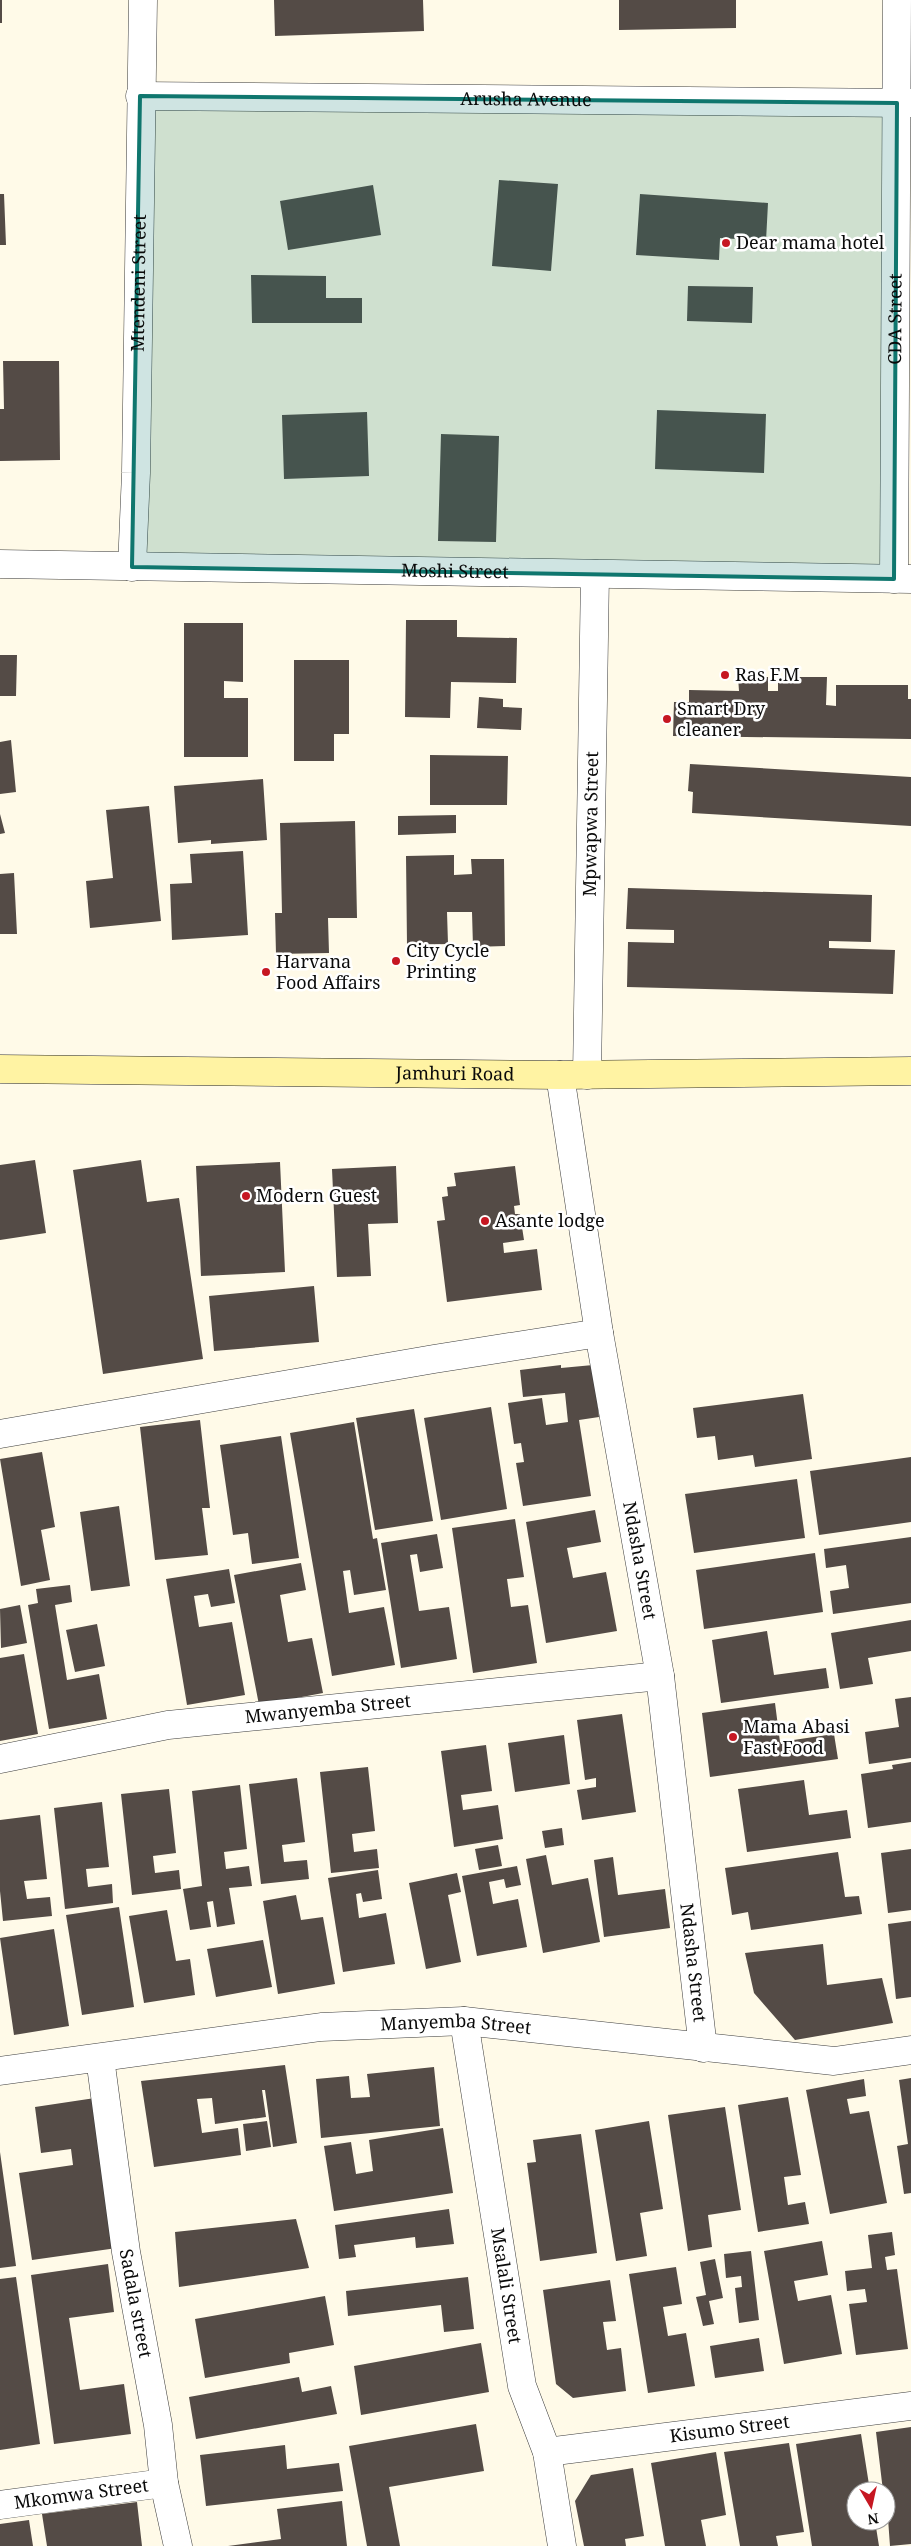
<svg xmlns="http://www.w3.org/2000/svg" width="911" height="2546" viewBox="0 0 911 2546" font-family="'Noto Serif',serif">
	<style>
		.building { fill: #544b46 }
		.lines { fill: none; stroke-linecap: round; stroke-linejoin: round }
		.minor-casing { stroke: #3d3d3d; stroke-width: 29 }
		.secondary-casing { stroke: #2c2c2c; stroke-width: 29 }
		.minor { stroke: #fff; stroke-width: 28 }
		.secondary { stroke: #fff3a3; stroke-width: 28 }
		.marked { fill: #0f766e; fill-opacity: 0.2; stroke: #0f766e; stroke-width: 4; stroke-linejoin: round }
		.poi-dot { fill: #c61722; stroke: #fff; stroke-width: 2 }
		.labels { text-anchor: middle; stroke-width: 5; stroke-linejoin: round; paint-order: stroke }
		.street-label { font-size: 18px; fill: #0a0a0a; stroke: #fff }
		.poi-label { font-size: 18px; fill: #0a0a0a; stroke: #fff; text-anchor: start }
	</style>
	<rect width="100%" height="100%" fill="#fffae8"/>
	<!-- building -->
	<path class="building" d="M0,0H2V23H0Z
		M274,0H423L424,31L275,36Z
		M619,0H736V28L619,30Z
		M499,180L558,184L551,271L492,266Z
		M373,185L381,235L288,250L280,201Z
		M0,194H4L6,245H0Z
		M640,194L768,203L766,241L720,238L719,260L636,255Z
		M251,275L326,276V298H362V323H252Z
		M688,286L753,287L752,323L687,321Z
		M3,361H59L60,460L0,461V409H4Z
		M657,410L766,414L764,473L655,469Z
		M367,412L369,476L284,479L282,415Z
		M441,434L499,436L496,542L438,541Z
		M406,620H457V637L517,638L516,683L451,682L450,718L405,717Z
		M184,623H243V682L224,681V698H248V757H184Z
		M0,655H17L16,696H0Z
		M294,660H349V734H334V761H294Z
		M738,677H768V691H778V677H827L826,705L836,706V685H908V699H911V739L673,736L674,702H689V690L739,691Z
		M479,697L503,699V707L522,708L521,730L477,728Z
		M11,740L16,792L0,794V742Z
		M430,755L508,756L507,805H430Z
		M690,764L911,777V826L692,813L693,792L688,791Z
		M263,779L267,840L211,844V840L178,843L174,786Z
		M149,806L161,921L90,928L86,881L113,878L106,810Z
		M0,814L5,833L0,834Z
		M456,815V833L398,835V816Z
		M355,821L357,918H328L329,953L276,954L275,913H282L280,823Z
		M243,851L248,935L172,940L170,884L192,883L190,854Z
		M454,855V875L472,874L471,859H504L505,946L473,947L472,912H447L448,944L407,945L406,856Z
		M14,873L17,934H0V874Z
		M628,888L872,895L871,942L829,941V948L895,950L893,994L627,987L628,942L674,943V930L626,929Z
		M35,1160L46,1233L0,1240V1165Z
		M141,1160L147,1202L179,1198L203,1359L103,1374L73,1170Z
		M280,1162L285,1272L201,1276L196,1166Z
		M396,1166L398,1223L368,1224L371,1276L337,1277L332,1169Z
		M515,1166L520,1205L514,1206L515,1214H520L524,1240L503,1243L504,1253L537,1249L542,1290L447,1302L437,1221L445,1220L442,1197L448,1196L447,1187L456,1186L454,1173Z
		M314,1286L319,1342L214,1351L209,1296Z
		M561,1365V1368L593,1365L599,1417L579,1420L591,1496L523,1506L516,1463L524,1462L521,1443L514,1444L508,1403L542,1398L546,1425L568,1422L565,1393L523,1397L520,1370Z
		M803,1394L812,1459L755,1467L753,1455L718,1460L715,1436L697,1438L693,1408Z
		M491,1407L507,1509L441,1520L424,1418Z
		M414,1409L433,1521L375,1530L356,1418Z
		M200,1420L210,1508H202L208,1555L155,1560L140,1427Z
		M354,1422L373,1539L377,1538L386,1590L354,1595L350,1570L343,1571L349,1613L384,1607L395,1665L332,1676L290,1433Z
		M281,1436L299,1558L252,1564L248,1533L233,1535L220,1445Z
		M42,1452L55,1527L41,1530L50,1580L21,1586L0,1459Z
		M911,1457V1522L819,1535L810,1471Z
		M797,1479L805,1538L694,1553L685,1494Z
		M119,1506L130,1586L91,1591L80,1512Z
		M595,1510L601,1542L567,1548L573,1578L606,1572L617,1631L546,1643L526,1522Z
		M515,1519L524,1577L507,1579L511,1607L528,1605L537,1663L473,1673L452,1528Z
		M437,1534L443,1568L420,1572L417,1554L410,1555L419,1611L449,1607L457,1659L401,1668L381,1543Z
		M911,1537V1603L833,1614L830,1591L849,1588L846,1565L826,1568L824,1549Z
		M815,1553L823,1612L704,1629L696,1570Z
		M301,1563L306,1590L280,1595L288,1642L312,1638L323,1693L259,1705L234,1575Z
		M229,1569L235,1603L211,1607L208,1594L194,1596L199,1627L232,1622L245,1695L187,1705L166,1579Z
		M70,1585L72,1602L55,1605L67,1680L99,1674L107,1719L49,1729L28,1605L38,1603L36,1589Z
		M20,1605L27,1643L1,1648L0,1609Z
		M911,1620V1651L868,1658L873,1684L840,1689L831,1633Z
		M97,1624L105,1666L75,1672L66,1630Z
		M767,1631L774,1675L826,1668L829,1688L721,1703L712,1640Z
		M24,1654L38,1734L0,1741V1658Z
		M911,1697V1758L869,1764L865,1732L899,1727L895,1699Z
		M775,1703L780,1742L834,1734L838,1759L710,1777L702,1713Z
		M622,1714L636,1812L582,1820L577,1790L596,1787V1778L585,1780L577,1720Z
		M564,1735L570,1784L515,1792L508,1743Z
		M486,1745L492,1791L461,1795L463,1810L498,1805L503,1839L454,1847L441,1751Z
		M911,1762V1822L868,1828L861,1774L893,1769L892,1765Z
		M368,1767L375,1831L352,1834L354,1852L377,1849L379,1868L331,1873L320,1772Z
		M297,1778L305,1842L282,1845L284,1862L307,1860L309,1879L261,1884L249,1784Z
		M804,1780L809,1815L847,1810L851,1838L747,1852L738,1789Z
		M240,1785L247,1849L224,1852L226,1869L249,1866L252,1886L229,1888L235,1924L217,1927L213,1901L207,1902L211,1927L190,1930L183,1889L202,1886L192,1791Z
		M169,1789L176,1853L153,1856L155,1873L179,1870L181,1889L132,1895L121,1794Z
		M102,1802L109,1867L86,1869L88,1887L112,1884L113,1903L65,1909L54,1808Z
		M40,1815L47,1879L24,1881L27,1899L50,1897L52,1916L3,1921L0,1891V1820Z
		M562,1828L564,1845L545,1848L542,1831Z
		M498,1845L502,1866L479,1870L475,1849Z
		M911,1849V1910L888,1913L881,1853Z
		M838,1852L845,1897L859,1896L862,1914L751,1930L748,1912L732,1915L725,1868Z
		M546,1855L552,1885L588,1878L600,1942L543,1953L526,1859Z
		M613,1857L618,1895L665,1889L670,1928L604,1937L594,1860Z
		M517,1866L521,1885L506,1888L504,1879L489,1882L493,1904L518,1899L527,1947L477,1956L462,1876Z
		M378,1870L382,1899L363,1902L361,1893L356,1894L359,1918L386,1913L395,1964L343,1972L328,1878Z
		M457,1873L461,1892L448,1895L461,1962L426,1969L409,1883Z
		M296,1895L301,1920L323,1917L335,1984L278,1994L263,1901Z
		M119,1907L134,2007L82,2015L66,1915Z
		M167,1910L176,1961L190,1959L195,1995L144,2003L129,1916Z
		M911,1921V1997L896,1999L888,1924Z
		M54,1929L69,2026L14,2035L0,1938Z
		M263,1940L272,1987L216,1997L207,1949Z
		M823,1944L827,1985L882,1978L893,2023L795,2040L754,1993L745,1953Z
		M285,2065L297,2143L273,2147L265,2090H262L266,2117L215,2124L212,2098L197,2099L202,2133L238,2128L241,2155L154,2167L141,2081Z
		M434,2067L440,2126L321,2138L316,2079L349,2076L351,2098L370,2097L367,2074Z
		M911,2078V2193L904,2194L897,2146L908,2144L899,2080Z
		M864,2079L866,2096L847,2099L850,2114L869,2111L887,2203L830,2214L806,2090Z
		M788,2097L801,2175L784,2177L788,2205L805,2202L809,2224L758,2232L738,2105Z
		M95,2098L117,2248L32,2260L19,2173L73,2165L71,2149L41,2153L35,2107Z
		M725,2107L741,2210L708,2215L712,2247L688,2251L668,2115Z
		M267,2121L271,2147L246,2151L243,2124Z
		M649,2121L663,2209L640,2213L647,2256L616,2261L595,2130Z
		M443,2128L453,2193L334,2211L324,2146L351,2142L356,2174L373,2171L369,2140Z
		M581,2134L597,2253L540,2261L527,2163L536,2162L533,2140Z
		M0,2152L16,2266L0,2268Z
		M449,2209L454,2244L416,2248L415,2237L354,2245L356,2257L339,2259L335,2225Z
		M296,2219L309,2268L179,2287L175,2232Z
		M892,2232L895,2255L885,2257L887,2270L897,2269L908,2349L856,2355L849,2304L867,2302L865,2289L847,2291L845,2271L872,2268L868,2235Z
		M822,2241L828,2275L794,2281L798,2301L831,2295L842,2354L784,2364L764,2251Z
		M751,2251L759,2320L739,2323L735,2288L742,2287L741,2276L726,2278L724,2254Z
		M715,2259L723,2298L709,2301L714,2324L703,2326L696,2297L706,2295L700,2262Z
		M108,2264L114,2312L69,2318L80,2390L124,2384L131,2434L54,2444L31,2275Z
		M676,2267L682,2304L663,2307L668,2336L686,2333L695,2386L648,2393L629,2274Z
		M16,2277L40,2444L0,2450V2279Z
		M468,2277L474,2329L444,2332L441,2305L348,2316L346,2291Z
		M610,2280L616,2321L603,2322L607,2350L621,2348L626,2391L573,2398L556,2384L543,2290Z
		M325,2296L334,2345L289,2353L290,2363L205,2378L195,2319Z
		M759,2338L764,2371L715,2378L710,2346Z
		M481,2343L489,2392L361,2415L354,2366Z
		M299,2377L302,2392L331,2386L337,2414L196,2439L189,2397Z
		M476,2424L484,2471L389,2487L400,2546H367L349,2446Z
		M911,2427V2544L890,2546L886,2491H883L876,2432Z
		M861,2434L870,2491H856V2521H875L879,2546H812L796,2444Z
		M789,2443L804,2532L776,2536L778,2546H740L724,2452Z
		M285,2445L287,2469L339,2463L343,2491L206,2506L200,2455Z
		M716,2452L726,2515L701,2520L706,2546H665L651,2463Z
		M633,2468L644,2536L625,2539L626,2546H584L575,2501L591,2475Z
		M342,2501L347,2546H228L281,2539L277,2509Z
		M137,2502L142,2546H47L42,2514Z
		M29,2520L33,2546H0V2524Z"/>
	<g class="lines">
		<defs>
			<g id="minor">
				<path id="s1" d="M140,96L911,103"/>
				<path id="s2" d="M0,564L911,579"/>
				<path id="s3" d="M132,567L136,473L143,0"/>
				<path id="s4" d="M894,579L897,0"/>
				<path id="s5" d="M560,1075L599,1333L660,1676L703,2048"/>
				<path id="s6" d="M587,1075L595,574"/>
				<path d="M0,1434L434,1359L599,1333"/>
				<path id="s7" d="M0,1759L168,1725L660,1676"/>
				<path id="s8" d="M464,2021L522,2386L547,2452L562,2546"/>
				<path id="s9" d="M100,2058L126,2252L158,2425L164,2483L178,2546"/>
				<path id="s10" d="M0,2071L321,2027L464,2021L834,2061L911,2050"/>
				<path id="s11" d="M547,2452L911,2406"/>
				<path id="s12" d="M0,2505L164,2483"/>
			</g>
			<g id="secondary">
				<path id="s13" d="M0,1069L560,1075L911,1071"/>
			</g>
		</defs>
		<!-- minor casing -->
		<use href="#minor" class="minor-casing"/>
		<!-- secondary casing -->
		<use href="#secondary" class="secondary-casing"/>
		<!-- minor -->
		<use href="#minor" class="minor"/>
		<!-- secondary -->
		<use href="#secondary" class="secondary"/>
	</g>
	<!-- marked area -->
	<path class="marked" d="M140,96L897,103L894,579L132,567Z"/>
	<!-- markers -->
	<g class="poi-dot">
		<circle cx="726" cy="243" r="5"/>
		<circle cx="725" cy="675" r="5"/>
		<circle cx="667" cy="719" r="5"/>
		<circle cx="396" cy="961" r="5"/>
		<circle cx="266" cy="972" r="5"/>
		<circle cx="246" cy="1196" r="5"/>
		<circle cx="485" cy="1221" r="5"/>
		<circle cx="733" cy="1737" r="5"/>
	</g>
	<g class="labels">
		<!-- street labels -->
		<g class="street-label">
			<text dy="6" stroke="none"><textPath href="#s1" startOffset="386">Arusha Avenue</textPath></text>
			<text dy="6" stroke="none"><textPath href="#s3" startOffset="284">Mtendeni Street</textPath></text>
			<text dy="6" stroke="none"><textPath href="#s4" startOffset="260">CDA Street</textPath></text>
			<text dy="6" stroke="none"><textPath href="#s2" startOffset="455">Moshi Street</textPath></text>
			<text dy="6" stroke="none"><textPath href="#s6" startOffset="251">Mpwapwa Street</textPath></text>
			<text dy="6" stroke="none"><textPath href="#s13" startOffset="455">Jamhuri Road</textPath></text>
			<text dy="6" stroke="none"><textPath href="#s5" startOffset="492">Ndasha Street</textPath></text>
			<text dy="6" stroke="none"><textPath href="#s7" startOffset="332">Mwanyemba Street</textPath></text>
			<text dy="6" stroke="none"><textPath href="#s5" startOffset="898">Ndasha Street</textPath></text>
			<text dy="6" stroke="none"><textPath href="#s10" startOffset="459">Manyemba Street</textPath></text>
			<text dy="6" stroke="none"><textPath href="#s8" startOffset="268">Msalali Street</textPath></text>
			<text dy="6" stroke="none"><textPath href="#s9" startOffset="248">Sadala street</textPath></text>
			<text dy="6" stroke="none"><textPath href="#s11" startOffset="184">Kisumo Street</textPath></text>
			<text dy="6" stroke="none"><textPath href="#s12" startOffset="82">Mkomwa Street</textPath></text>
		</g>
		<!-- poi labels -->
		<g class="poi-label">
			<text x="736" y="249">Dear mama hotel</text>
			<text x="735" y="681">Ras F.M</text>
			<text x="677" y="715">Smart Dry<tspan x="677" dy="21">cleaner</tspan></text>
			<text x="406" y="957">City Cycle<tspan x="406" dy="21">Printing</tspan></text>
			<text x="276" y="968">Harvana<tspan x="276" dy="21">Food Affairs</tspan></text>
			<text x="256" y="1202">Modern Guest</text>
			<text x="495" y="1227">Asante lodge</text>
			<text x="743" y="1733">Mama Abasi<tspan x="743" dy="21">Fast Food</tspan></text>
		</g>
	</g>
	<!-- north arrow -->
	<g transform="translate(871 2506) rotate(171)"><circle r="24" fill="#ffffff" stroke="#9d9d9d"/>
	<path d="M0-4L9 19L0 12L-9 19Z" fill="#c61722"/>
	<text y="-8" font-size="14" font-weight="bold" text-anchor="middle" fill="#0a0a0a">N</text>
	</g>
</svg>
